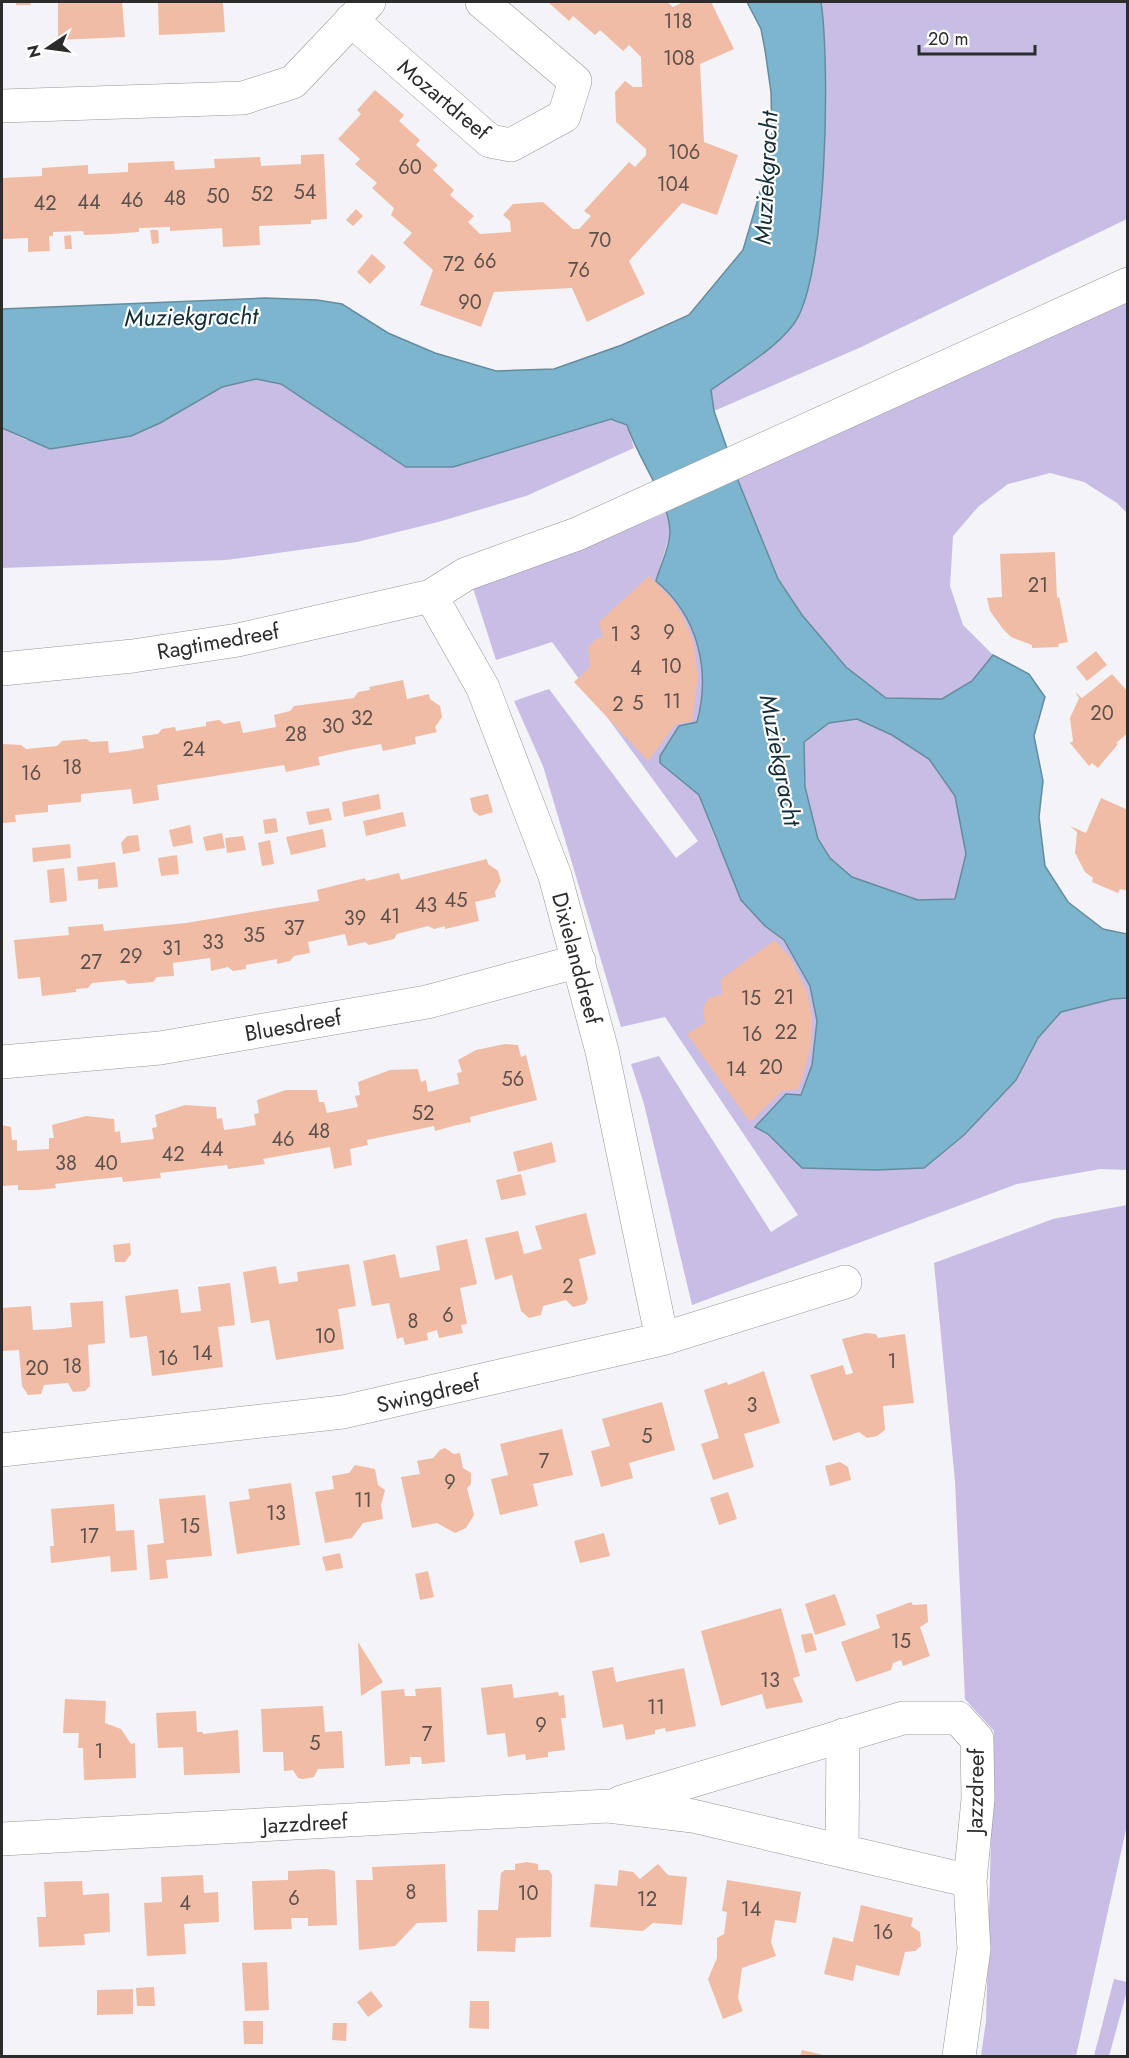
<svg xmlns="http://www.w3.org/2000/svg" width="1129" height="2058" viewBox="0 0 1129 2058" font-family="Jost,sans-serif">
	<style>
		.green { fill: #c8bde5 }
		.water { fill: #7eb5ce; stroke: #658c9e; stroke-width: 1.5; fill-rule: evenodd }
		.building { fill: #f0bca6 }
		.lines { fill: none; stroke-linecap: round; stroke-linejoin: round }
		.minor-casing { stroke: #979699; stroke-width: 34 }
		.minor { stroke: #fff; stroke-width: 33 }
		.labels { text-anchor: middle; stroke-width: 4.5; stroke-linejoin: round; paint-order: stroke }
		.number-label { font-size: 20px; fill: #5d504b }
		.street-label { font-size: 22px; fill: #2c2c2d; stroke: #fff }
		.water-label { font-size: 24px; font-style: italic; fill: #122d38; stroke: #fff }
	</style>
	<rect width="100%" height="100%" fill="#f4f3f7"/>
	<!-- green -->
	<path class="green" d="M821,2H1127V219L859,348L714,411L711,390C738,370 772,352 793,325C828,280 830,61 821,2Z
		M1127,298V513L1117,503L1084,482L1050,473L1008,484L978,507L953,536L950,586L963,625L993,655L972,681L942,699L886,698L846,667L802,615L778,579L737,478Z
		M256,379L281,384L406,467H453L611,419L627,425L634,448L526,496L438,522L357,542L226,560L2,568V428L26,440L160,423L222,387Z
		M668,512L670,534L656,580C661,585 669,590 673,595C697,623 715,688 697,722C689,736 671,750 660,763L699,795L716,841L765,926L784,940L810,986L817,1021L812,1065L801,1095L755,1127L768,1134L802,1168L875,1170L924,1168L964,1135L1016,1080L1038,1038L1061,1012L1112,999L1127,998V1170L1100,1169L1017,1184L692,1305L644,1104L631,1064L659,1056L771,1232L798,1215L665,1017L621,1027L543,766L514,701L549,689L676,858L698,841L552,642L496,660L472,585L572,553Z
		M857,719L892,735L929,759L955,796L966,854L955,899L918,900L852,877L830,858L818,839L805,787L803,742L829,723Z
		M1127,1205V1825L1076,2056H981L986,2021L994,1731L965,1699L955,1481L934,1263L1053,1219Z
		M1114,1979L1127,1982V1991L1109,2056H1094Z"/>
	<!-- water -->
	<path class="water" d="M747,2H821C830,61 828,280 793,325C772,352 738,370 711,390L714,411L739,483L778,579L802,615L846,667L886,698L942,699L972,681L993,655L1029,674L1045,697L1034,736L1043,781L1039,817L1045,866L1068,902L1103,929L1127,934V998L1112,999L1061,1012L1038,1038L1016,1080L964,1135L924,1168L875,1170L802,1168L768,1134L755,1127L786,1094L801,1095L812,1065L817,1021L810,986L784,940L765,926L741,900L699,795L660,763V756L679,726L697,722C711,670 698,616 656,581C660,566 670,547 670,532C669,498 638,459 627,425L611,419L453,467H406L281,384L256,379L222,387L160,423L131,436L50,449L2,428V309L265,298L317,300L342,304L388,333L435,353L496,371L554,369L622,345L689,315L743,250L763,182L772,138L771,92L765,50L761,29ZM857,719L892,735L929,759L955,796L966,854L955,899L918,900L852,877L830,858L818,839L805,787L804,742L829,723Z"/>
	<!-- building -->
	<path class="building" d="M16,2H30L31,5H16Z
		M58,2H122L125,37L58,40Z
		M158,2H223L225,32L159,35Z
		M548,2H667L673,7L683,2H711L734,49L700,64L704,142L738,155L717,215L682,203L629,261L645,294L587,322L572,288L494,292L481,327L420,305L433,270L403,243L412,233L391,215L394,208L372,188L377,183L355,164L360,159L338,139L361,114L357,110L375,90L404,115L399,121L420,140L416,145L438,165L433,170L454,190L450,195L474,216L468,222L480,234L511,232L510,221L503,215L513,204L543,202L573,229H579L591,216L584,211L629,162L635,167L646,155V149L616,122L615,92L625,81L633,87H642L641,57L629,45L623,51L600,30L595,35L573,16L569,21Z
		M324,154L327,219L311,220V224L259,226L260,245L223,247L222,228L170,231V227L139,228V232L112,234L84,235L83,231L53,232V236H49L50,251L28,252V238L2,239V178L42,176V168L88,165V174L128,172V163L174,161L175,170L215,168L214,159L260,157L261,166L301,164V155Z
		M356,209L363,216L353,226L346,220Z
		M150,230H158L159,243L152,244Z
		M71,235L72,249H65L64,236Z
		M372,254L386,267L370,284L357,272Z
		M1055,552L1057,598L1059,597L1068,642L1058,644L1059,647L1032,648V645L1011,637L1003,629L990,611L987,598L1002,597L1000,554Z
		M649,576L672,599L683,617L693,640L698,677L692,721L675,725L648,761L574,682L590,667L588,648L596,639L603,637L599,622Z
		M1096,651L1107,665L1087,681L1076,667Z
		M1112,674L1128,692V733L1116,743L1118,744L1098,768L1092,763L1089,766L1070,743L1073,741L1070,718L1079,698L1075,692L1082,698Z
		M403,680L407,699L429,694L430,699L440,706L442,717L435,727L437,732L415,737L416,744L383,751L381,744L349,750L318,757L320,765L286,772L284,765L157,785L159,800L133,804L131,789L81,794V802L48,805V812L15,815L16,822L2,823V744L21,745L26,749L57,746L62,741L86,739L91,742L108,741L109,753L127,751L144,748L142,736L158,734L162,729L175,727L176,731L206,726V722L219,720L224,724L240,721L243,733L276,727L274,715L290,711L294,706L354,698L358,692L370,690L369,687Z
		M379,794L381,809L344,817L342,802Z
		M488,794L493,812L480,816L473,811L470,798Z
		M1101,798L1128,810V891L1120,889L1118,893L1092,882L1093,878L1085,872L1075,853L1077,832L1070,826L1086,833Z
		M329,808L332,820L309,825L306,812Z
		M403,812L406,826L366,836L363,821Z
		M276,818L278,832L265,834L263,820Z
		M190,825L193,843L173,847L169,830Z
		M323,829L326,847L291,855L286,837Z
		M222,833L225,848L206,851L203,837Z
		M138,835L140,851L123,854L121,843L127,836Z
		M243,836L246,850L227,853L225,838Z
		M270,840L274,864L262,866L258,843Z
		M70,844L71,858L33,862L32,848Z
		M177,855L179,874L161,876L158,858Z
		M487,859L488,864L498,871L501,881L495,892L496,897L475,902L479,921L445,929V926L434,929L428,926L397,934L394,939L369,945L365,942L348,946L345,934L308,942L310,953L294,956L290,961L277,964V959L246,965V969L233,971L228,967L211,971L210,958L173,963L174,976L157,977L153,982L128,984L124,980L92,983L88,988L76,989V992L42,996L40,977L18,979L14,940L69,935L68,927L103,924L104,931L186,923L269,909L319,901L317,890L365,878L366,881L399,873L401,880Z
		M115,862L118,887L98,889V879L78,881L77,867Z
		M64,868L67,901L50,903L47,870Z
		M775,940L791,959L807,992L812,1017L811,1046L799,1089L782,1091L750,1122L687,1034L706,1022L703,1016L705,1003L709,998L722,994L721,979Z
		M505,1044L518,1045L521,1057L526,1055L537,1100L470,1117L471,1122L453,1126L435,1131L434,1126L367,1140L368,1145L350,1149L352,1165L334,1169L330,1147L263,1159L265,1164L228,1169L227,1165L160,1173L161,1178L141,1180L123,1182L122,1177L89,1180L55,1184L56,1188L36,1190H18V1185L2,1186V1125L11,1127L12,1140H17V1151L49,1149V1138H54L52,1125L86,1116L114,1119L115,1132L120,1131L121,1143L154,1139L152,1128L157,1127L155,1115L185,1105L216,1107L217,1119L222,1118L224,1130L240,1128L256,1125L254,1114L259,1113L257,1100L286,1090H317L319,1102H324L327,1113L358,1107L355,1096L360,1095L358,1082L390,1070L418,1069L421,1082L426,1080L428,1092L459,1084L457,1073L462,1072L458,1060L476,1050Z
		M552,1142L556,1162L518,1172L513,1152Z
		M521,1174L526,1195L501,1200L496,1180Z
		M586,1213L596,1254L579,1259L588,1299L585,1304L573,1307L566,1300L543,1306L541,1315L529,1318L521,1311L512,1275L495,1280L485,1238L518,1231L524,1254L542,1249L535,1226Z
		M467,1239L477,1284L460,1288L467,1324L461,1325L463,1333L439,1338L437,1330L427,1333L428,1340L405,1345L403,1337L397,1339L389,1303L372,1306L363,1261L395,1254L400,1278L440,1270L436,1246Z
		M130,1243L131,1254L125,1262H115L113,1245Z
		M349,1264L356,1306L338,1309L344,1349L276,1360L269,1320L251,1323L243,1272L276,1266L279,1284L298,1281L297,1272Z
		M230,1283L235,1325L218,1327L223,1367L152,1376L147,1336L130,1338L125,1296L178,1289L181,1313L201,1311L198,1287Z
		M103,1301L105,1343L88,1345L90,1386L85,1391L73,1392L68,1383L44,1385L41,1394L28,1395L22,1386L19,1350L2,1351V1308L31,1306L33,1330L53,1329L72,1327L70,1303Z
		M866,1333L876,1334L878,1338L905,1334L914,1403L883,1406L885,1430L877,1436L867,1438L859,1432L833,1441L810,1375L843,1365L846,1375L853,1373L842,1339Z
		M764,1371L780,1423L744,1434L754,1467L713,1480L701,1444L719,1438L704,1390L727,1382L728,1385Z
		M662,1402L675,1450L629,1463L633,1478L601,1487L591,1451L610,1446L602,1419Z
		M562,1429L573,1475L533,1484L538,1506L500,1515L491,1479L508,1475L500,1444Z
		M445,1448L454,1454L460,1453L463,1468L471,1473V1484L467,1488L474,1515L466,1528L455,1533L437,1523L412,1528L401,1477L420,1474L417,1461L433,1458L440,1450Z
		M840,1462L848,1467L851,1480L830,1486L825,1466Z
		M355,1465L375,1469L378,1485L385,1490L381,1505L383,1519L363,1523L352,1538L325,1543L315,1492L334,1489L332,1476L349,1473Z
		M291,1483L300,1545L237,1554L229,1502L250,1499L248,1489Z
		M728,1492L737,1519L719,1525L710,1498Z
		M205,1495L212,1556L166,1560L168,1578L150,1580L147,1545L164,1543L159,1499Z
		M114,1504L116,1531L134,1530L137,1570L111,1572L110,1556L51,1563L50,1546H54L51,1509Z
		M604,1533L610,1556L580,1563L574,1541Z
		M340,1553L343,1568L326,1571L322,1557Z
		M428,1571L434,1597L420,1600L415,1574Z
		M835,1594L846,1625L815,1635L805,1604Z
		M911,1602L913,1605L927,1604L928,1622L920,1627L930,1656L903,1666L901,1660L893,1663L891,1670L856,1682L841,1642L880,1628L876,1615Z
		M781,1608L800,1676L793,1678L803,1702L766,1709L762,1694L721,1706L701,1631Z
		M812,1633L817,1650L805,1653L801,1635Z
		M358,1642L383,1682L361,1696Z
		M613,1667L616,1682L684,1668L696,1726L666,1732L665,1728L655,1730V1734L626,1740L623,1724L603,1728L592,1671Z
		M512,1684L514,1698L558,1692L559,1696L564,1695L566,1718H561L565,1750L548,1752V1757L526,1760L525,1754L508,1757L505,1733L487,1735L481,1688Z
		M441,1687L445,1762L422,1764L421,1757H410V1764L385,1766L381,1691L404,1689L405,1696H416L415,1689Z
		M65,1699L106,1701L105,1723L121,1729L131,1744L135,1743L136,1778L84,1780L83,1748H78L79,1733H63Z
		M323,1706L325,1732L342,1731L344,1768L318,1769L314,1777L303,1779L298,1778L293,1770L284,1771L283,1752H263L261,1709Z
		M196,1711L197,1732H203V1734L238,1730L240,1773L184,1775L183,1747L158,1748L156,1713Z
		M527,1862L538,1864V1870H549L552,1875L551,1937L516,1938L515,1952L477,1951L478,1910H498L501,1873L505,1870H515V1864Z
		M445,1864L447,1922L417,1923L395,1946L359,1950L356,1880H373L372,1867Z
		M658,1864L668,1875L687,1877L682,1925L653,1923L643,1931L590,1927L595,1884L617,1886L619,1870L633,1872L640,1879Z
		M326,1869L335,1871L337,1925L308,1926V1918H291L292,1929L254,1930L252,1881L288,1880V1871Z
		M203,1875L204,1893L218,1892L219,1922L184,1924L186,1954L147,1956L144,1903L162,1902L161,1877Z
		M727,1880L801,1892L796,1923L775,1920L771,1942L776,1956L742,1968L738,1998L743,2011L723,2019L708,1979L717,1958V1938L724,1934L727,1912L722,1911Z
		M82,1881L83,1895L109,1893L110,1932L84,1934L85,1945L39,1947L37,1917H46L44,1882Z
		M861,1905L913,1918L911,1926L920,1932L921,1946L915,1951L905,1952L899,1976L856,1965L853,1981L824,1974L833,1937L853,1942Z
		M267,1962L269,2010L245,2011L242,1963Z
		M154,1987L155,2006H137L136,1988Z
		M133,1989V2014L97,2015V1990Z
		M371,1991L383,2006L368,2017L357,2002Z
		M470,2001H489V2029L469,2028Z
		M243,2021H263V2044H244Z
		M333,2023H347L346,2041L332,2040Z
		M802,2050L828,2056H800Z"/>
	<g class="lines">
		<defs>
			<path id="minor" d="M351,20L490,141L511,145L564,116L575,81L482,2
				M2,106L243,98L293,82L369,2
				M431,596L483,688L555,876L602,1051L662,1339
				M2,669L133,656L238,640L431,596L466,574L577,534L1128,284
				M2,1062L160,1048L427,1002L579,961
				M2,1450L343,1412L662,1339L845,1282
				M621,1802L903,1718H958L977,1739L978,1799L970,1881L974,1949L959,2056
				M2,1839L608,1806L693,1816L970,1881
				M842,1850L843,1735"/>
		</defs>
		<!-- minor casing -->
		<use href="#minor" class="minor-casing"/>
		<!-- minor -->
		<use href="#minor" class="minor"/>
	</g>
	<g class="labels">
		<!-- number labels -->
		<g class="number-label">
			<text x="678" y="28">118</text>
			<text x="679" y="65">108</text>
			<text x="684" y="159">106</text>
			<text x="410" y="174">60</text>
			<text x="673" y="191">104</text>
			<text x="305" y="199">54</text>
			<text x="262" y="201">52</text>
			<text x="218" y="203">50</text>
			<text x="175" y="205">48</text>
			<text x="132" y="207">46</text>
			<text x="89" y="209">44</text>
			<text x="45" y="210">42</text>
			<text x="600" y="247">70</text>
			<text x="485" y="268">66</text>
			<text x="454" y="271">72</text>
			<text x="579" y="277">76</text>
			<text x="470" y="309">90</text>
			<text x="1038" y="592">21</text>
			<text x="669" y="639">9</text>
			<text x="635" y="640">3</text>
			<text x="615" y="641">1</text>
			<text x="671" y="673">10</text>
			<text x="636" y="675">4</text>
			<text x="672" y="708">11</text>
			<text x="638" y="710">5</text>
			<text x="618" y="711">2</text>
			<text x="1102" y="720">20</text>
			<text x="362" y="725">32</text>
			<text x="333" y="733">30</text>
			<text x="296" y="741">28</text>
			<text x="194" y="756">24</text>
			<text x="72" y="774">18</text>
			<text x="31" y="780">16</text>
			<text x="456" y="907">45</text>
			<text x="426" y="912">43</text>
			<text x="390" y="923">41</text>
			<text x="355" y="925">39</text>
			<text x="294" y="935">37</text>
			<text x="254" y="942">35</text>
			<text x="213" y="949">33</text>
			<text x="172" y="955">31</text>
			<text x="131" y="963">29</text>
			<text x="91" y="969">27</text>
			<text x="784" y="1004">21</text>
			<text x="751" y="1005">15</text>
			<text x="786" y="1039">22</text>
			<text x="752" y="1041">16</text>
			<text x="771" y="1074">20</text>
			<text x="736" y="1076">14</text>
			<text x="513" y="1086">56</text>
			<text x="423" y="1120">52</text>
			<text x="319" y="1138">48</text>
			<text x="283" y="1146">46</text>
			<text x="212" y="1156">44</text>
			<text x="173" y="1161">42</text>
			<text x="66" y="1170">38</text>
			<text x="106" y="1170">40</text>
			<text x="568" y="1293">2</text>
			<text x="448" y="1322">6</text>
			<text x="413" y="1328">8</text>
			<text x="325" y="1343">10</text>
			<text x="202" y="1360">14</text>
			<text x="168" y="1365">16</text>
			<text x="892" y="1368">1</text>
			<text x="72" y="1373">18</text>
			<text x="37" y="1375">20</text>
			<text x="752" y="1412">3</text>
			<text x="647" y="1443">5</text>
			<text x="544" y="1468">7</text>
			<text x="450" y="1489">9</text>
			<text x="363" y="1507">11</text>
			<text x="276" y="1520">13</text>
			<text x="190" y="1533">15</text>
			<text x="89" y="1543">17</text>
			<text x="901" y="1648">15</text>
			<text x="770" y="1687">13</text>
			<text x="656" y="1714">11</text>
			<text x="541" y="1732">9</text>
			<text x="427" y="1741">7</text>
			<text x="315" y="1750">5</text>
			<text x="99" y="1758">1</text>
			<text x="411" y="1899">8</text>
			<text x="528" y="1900">10</text>
			<text x="294" y="1905">6</text>
			<text x="647" y="1906">12</text>
			<text x="185" y="1910">4</text>
			<text x="751" y="1916">14</text>
			<text x="883" y="1939">16</text>
		</g>
		<!-- street labels -->
		<g class="street-label">
			<text transform="translate(444 99) rotate(40)" y="8">Mozartdreef</text>
			<text transform="translate(218 641) rotate(-10)" y="8">Ragtimedreef</text>
			<text transform="translate(577 958) rotate(75)" y="8">Dixielanddreef</text>
			<text transform="translate(293 1025) rotate(-10)" y="8">Bluesdreef</text>
			<text transform="translate(428 1393) rotate(-13)" y="8">Swingdreef</text>
			<text transform="translate(975 1791) rotate(-89)" y="8">Jazzdreef</text>
			<text transform="translate(305 1823) rotate(-3)" y="8">Jazzdreef</text>
		</g>
		<!-- water labels -->
		<g class="water-label">
			<text transform="translate(766 178) rotate(-87)" y="8">Muziekgracht</text>
			<text transform="translate(191 317) rotate(-1)" y="8">Muziekgracht</text>
			<text transform="translate(780 760) rotate(79)" y="8">Muziekgracht</text>
		</g>
	</g>
	<!-- border -->
	<rect width="1129" height="2058" fill="none" stroke="#2c2c2d" stroke-width="6"/>
	<!-- north arrow -->
	<g transform="translate(48 48) rotate(257)" stroke="#ffffff" stroke-width="4.5" paint-order="stroke">
	<path d="M0-4.5L10 22L0 15L-10 22Z" fill="#2c2c2d"/>
	<text y="-9" font-size="16" font-weight="bold" text-anchor="middle" fill="#2c2c2d">N</text>
	</g>
	<!-- scale -->
	<path d="M919 45v9h116v-9" fill="none" stroke="#2c2c2d" stroke-width="3"/>
	<text x="928" y="45" font-size="18" fill="#2c2c2d" stroke="#ffffff" stroke-width="4.5" paint-order="stroke">20 m</text>
</svg>
